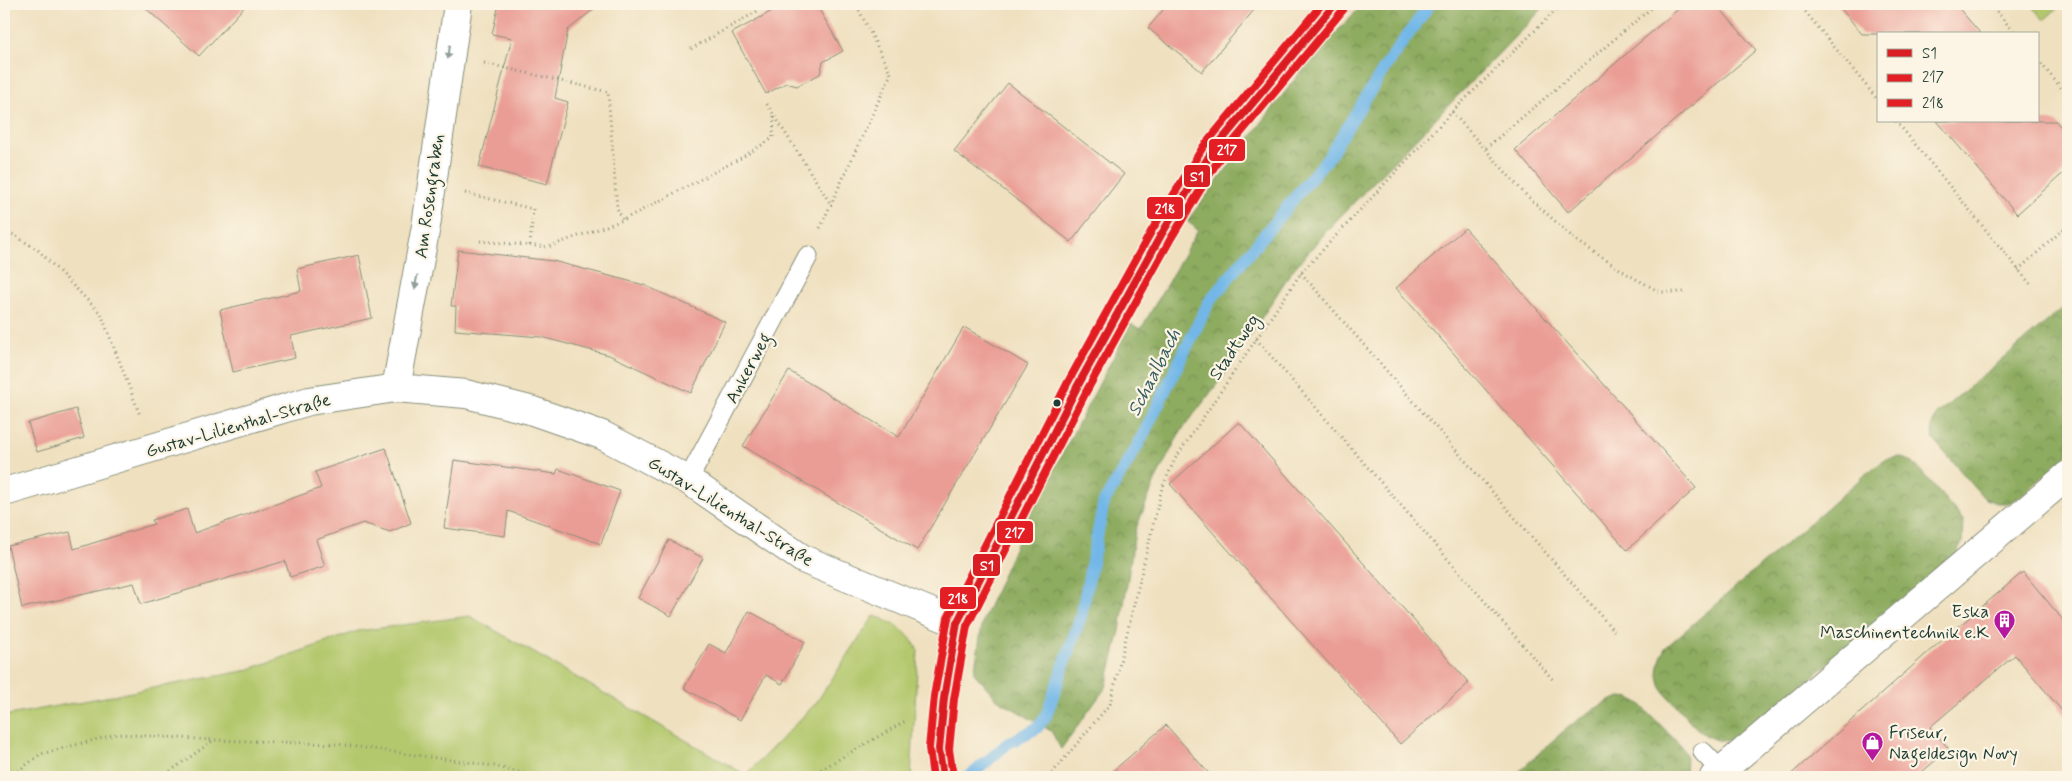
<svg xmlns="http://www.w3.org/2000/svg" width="2072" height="781" viewBox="0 0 2072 781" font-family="Mynerve,sans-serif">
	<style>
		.forest { fill: url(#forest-crowns); stroke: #56744a }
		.green { fill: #b3c86d; stroke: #698250 }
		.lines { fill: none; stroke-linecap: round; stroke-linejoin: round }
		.stream { stroke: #72b7e8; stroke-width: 12 }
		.building { fill: #ea9d94 }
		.service-casing { stroke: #878e7a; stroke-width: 21 }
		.minor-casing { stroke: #878e7a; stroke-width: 30 }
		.path { stroke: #878e7a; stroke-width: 3; stroke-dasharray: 1 4; stroke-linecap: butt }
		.service { stroke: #fff; stroke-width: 19 }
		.minor { stroke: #fff; stroke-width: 28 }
		.bus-1-casing { stroke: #fcf5e5; stroke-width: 11 }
		.bus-2-casing { stroke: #fcf5e5; stroke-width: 11 }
		.bus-3-casing { stroke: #fcf5e5; stroke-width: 11 }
		.bus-1 { stroke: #da1f24; stroke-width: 8 }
		.bus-2 { stroke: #e31e24; stroke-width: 8 }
		.bus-3 { stroke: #e31e24; stroke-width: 8 }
		.oneway { fill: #8f9e9a }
		.bus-dot { fill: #1f3d34; stroke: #fcf5e5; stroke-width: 2 }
		.labels { text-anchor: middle; stroke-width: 4.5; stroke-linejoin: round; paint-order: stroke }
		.street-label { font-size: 18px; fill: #1f3d34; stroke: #fcf5e5 }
		.poi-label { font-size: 18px; fill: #1f3d34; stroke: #fcf5e5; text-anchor: end }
		.water-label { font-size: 19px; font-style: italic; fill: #345c61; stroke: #fcf5e5 }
		.line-badge { stroke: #fcf5e5; stroke-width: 2 }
		.badge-label { font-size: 14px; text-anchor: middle; font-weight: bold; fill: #fff }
	</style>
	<defs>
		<pattern id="forest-crowns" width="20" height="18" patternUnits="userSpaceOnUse" patternTransform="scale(1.25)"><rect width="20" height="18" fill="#8eac60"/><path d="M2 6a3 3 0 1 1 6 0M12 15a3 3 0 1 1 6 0" fill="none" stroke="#738d50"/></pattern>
	</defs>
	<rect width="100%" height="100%" fill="#fcf5e5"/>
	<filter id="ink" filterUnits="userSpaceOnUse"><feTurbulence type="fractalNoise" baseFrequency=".02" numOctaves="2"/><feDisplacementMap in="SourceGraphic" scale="10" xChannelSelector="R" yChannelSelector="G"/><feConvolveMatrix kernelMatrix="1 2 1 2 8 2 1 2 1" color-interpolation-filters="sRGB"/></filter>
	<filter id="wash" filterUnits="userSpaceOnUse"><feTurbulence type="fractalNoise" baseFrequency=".0096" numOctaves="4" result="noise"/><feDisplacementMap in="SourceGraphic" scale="20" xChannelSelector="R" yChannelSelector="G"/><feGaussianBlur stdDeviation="1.12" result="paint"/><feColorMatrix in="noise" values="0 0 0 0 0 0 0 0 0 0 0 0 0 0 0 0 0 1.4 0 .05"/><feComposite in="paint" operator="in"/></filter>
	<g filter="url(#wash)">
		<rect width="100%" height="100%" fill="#efe0bf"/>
		<!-- forest -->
		<path class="forest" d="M1363,4H1542L1545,6L1332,225L1291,272L1230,367L1179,434L1155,481L1135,531L1120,631L1106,687L1061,749L1051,731L997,699L974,673L983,620L1023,528L1131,324L1141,329L1198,230L1187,221L1308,62Z
			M2068,304V455L2019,498L2008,503H1997L1984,498L1933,439L1931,427L1937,414Z
			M1899,457L1913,462L1963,520L1962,543L1956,555L1740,739C1708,747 1696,728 1677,706C1672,700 1663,693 1660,685C1656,672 1659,661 1665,648L1872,469L1887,459Z
			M1620,697L1631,698L1640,704L1681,746L1686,755L1685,777H1513C1545,749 1579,711 1620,697Z"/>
		<!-- green -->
		<path class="green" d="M2031,4H2062L2044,20Z
			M470,616L746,775L816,703L874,616C894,622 908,631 918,650L911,777H4V716L244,671L358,631Z"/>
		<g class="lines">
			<!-- stream -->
			<path class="stream" d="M969,777L1007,744L1037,728L1046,716L1081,616L1104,502L1138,445L1209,302L1329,156L1389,61L1430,4"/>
		</g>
		<g id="blocks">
			<!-- building -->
			<path class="building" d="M141,4H247L199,56Z
				M499,4H600L568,30L555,98L568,102L547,184L479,167L512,38L492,34Z
				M785,4H816L843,51L823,62L820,74L797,86L786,83L766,94L732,33Z
				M1168,4H1259L1202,72L1148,28Z
				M1684,4H1716L1756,50L1568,212L1515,150Z
				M1837,4H1955L1981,34H1862Z
				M1008,83L1124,174L1071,242L954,151Z
				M1937,121H2056L2068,136V169L2017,214Z
				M1465,228L1696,488L1627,550L1396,288Z
				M458,250L553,261L644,285L725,322L691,393L609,355L541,337L455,330L456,306H451Z
				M359,255L372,318L291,336L295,358L233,372L220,310L301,291L297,269Z
				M964,327L1028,365L917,550L743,446L789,371L899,437Z
				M76,409L84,438L37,452L28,423Z
				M1239,422L1469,683L1400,744L1170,484Z
				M386,448L411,523L390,532L363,523L316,540L325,566L290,577L285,561L141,604L134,583L22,608L8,546L70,532L74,549L154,524L152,520L187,509L194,533L321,488L315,472Z
				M454,460L556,474L558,469L620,491L601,544L508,511L505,536L444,528Z
				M669,540L703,558L671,616L638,598Z
				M2023,572L2068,626V718L2015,655L1930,727L1949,749L1916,777H1788L1926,654Z
				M749,611L805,642L782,684L766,675L740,720L684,688L709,644L726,653Z
				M1166,725L1212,777H1106Z"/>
		</g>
	</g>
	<g filter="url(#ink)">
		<use href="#blocks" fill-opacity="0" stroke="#878e7a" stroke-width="1"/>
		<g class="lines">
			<defs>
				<path id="service" d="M688,480L808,256
					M1703,752L1721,771"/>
				<path id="minor" d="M396,388L426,226L458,4
					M8,491L309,401L396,388L466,394L530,410L602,435L688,480L803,559L957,623
					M943,777L939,749L944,698L957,623L1077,387L1161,235L1211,153L1335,4
					M1714,777L2068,475"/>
			</defs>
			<!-- service casing -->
			<use href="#service" class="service-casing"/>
			<!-- minor casing -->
			<use href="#minor" class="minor-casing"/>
			<!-- path -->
			<path class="path" d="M1799,4L1878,100
				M1990,4L2016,34
				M691,49L770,4
				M2038,60L2068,96
				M484,63L608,92L617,208L623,220
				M767,104L830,203
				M1452,112L1525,194L1577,241L1629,275L1660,292H1685
				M1896,121L2032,286
				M1486,148L1656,4
				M465,193L533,209L530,246
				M820,228L891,74L856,4
				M4,229L38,250L101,314L140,415
				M480,241L548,247L623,220L741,158L773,138L774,114
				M2018,270L2068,225
				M1301,273L1614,631
				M1256,339L1554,681
				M10,777L41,754L117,734L213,740
				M162,777L214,740L337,744L494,766L538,777
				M808,777L907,720
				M1049,777L1110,704L1162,488L1175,459L1301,273L1452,112L1562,4"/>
			<!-- service -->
			<use href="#service" class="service"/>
			<!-- minor -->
			<use href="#minor" class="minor"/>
			<defs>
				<path id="bus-1" d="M943,777L939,749L944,698L957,623L1077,387L1161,235L1211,153L1335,4"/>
				<path id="bus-2" d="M953,776L949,749L954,699L967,626L1086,392L1170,240L1219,159L1343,10"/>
				<path id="bus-3" d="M933,777L929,748L934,696L948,618L1068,382L1152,230L1203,147L1322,4"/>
			</defs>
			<!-- bus-1 casing -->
			<use href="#bus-1" class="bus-1-casing"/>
			<!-- bus-2 casing -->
			<use href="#bus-2" class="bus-2-casing"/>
			<!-- bus-3 casing -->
			<use href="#bus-3" class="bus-3-casing"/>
			<!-- bus-1 -->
			<use href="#bus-1" class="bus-1"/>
			<!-- bus-2 -->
			<use href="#bus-2" class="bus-2"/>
			<!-- bus-3 -->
			<use href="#bus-3" class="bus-3"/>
		</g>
		<!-- one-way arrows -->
		<defs><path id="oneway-solid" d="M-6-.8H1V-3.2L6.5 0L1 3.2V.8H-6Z" transform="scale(1.25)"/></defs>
		<g class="oneway">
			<use href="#oneway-solid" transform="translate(449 52) rotate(99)"/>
			<use href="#oneway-solid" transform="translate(416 282) rotate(101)"/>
		</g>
	</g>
	<!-- icons -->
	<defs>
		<symbol id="building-pin" viewBox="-11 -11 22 30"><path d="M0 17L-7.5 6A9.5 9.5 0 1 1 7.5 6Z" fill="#b5179e" stroke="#fcf5e5"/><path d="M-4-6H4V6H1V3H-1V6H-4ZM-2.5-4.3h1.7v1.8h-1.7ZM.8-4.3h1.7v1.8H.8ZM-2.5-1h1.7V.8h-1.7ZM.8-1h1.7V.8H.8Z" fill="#fff"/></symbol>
		<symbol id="shop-pin" viewBox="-11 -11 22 30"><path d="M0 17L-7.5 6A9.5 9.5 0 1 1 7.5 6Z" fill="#b5179e" stroke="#fcf5e5"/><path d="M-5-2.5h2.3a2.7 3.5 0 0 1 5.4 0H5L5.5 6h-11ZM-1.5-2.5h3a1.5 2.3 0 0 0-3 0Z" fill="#fff"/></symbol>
	</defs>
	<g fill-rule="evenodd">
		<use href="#building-pin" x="1992" y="608" width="25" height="34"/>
		<use href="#shop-pin" x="1860" y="730" width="25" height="34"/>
	</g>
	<!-- markers -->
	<circle class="bus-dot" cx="1057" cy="403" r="4.5"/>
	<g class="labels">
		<!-- street labels -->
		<g class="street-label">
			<text transform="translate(429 196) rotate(-82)" y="6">Am Rosengraben</text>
			<text transform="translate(1234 347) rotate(-56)" y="6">Stadtweg</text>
			<text transform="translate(748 368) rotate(-62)" y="6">Ankerweg</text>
			<text transform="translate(238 425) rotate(-16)" y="6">Gustav-Lilienthal-Straße</text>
			<text transform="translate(731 511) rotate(32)" y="6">Gustav-Lilienthal-Straße</text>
		</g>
		<!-- poi labels -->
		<g class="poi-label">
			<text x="1989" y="617">Eska<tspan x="1989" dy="21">Maschinentechnik e.K</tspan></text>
			<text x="1889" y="738" text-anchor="start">Friseur,<tspan x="1889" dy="21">Nageldesign Novy</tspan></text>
		</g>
		<!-- water labels -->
		<g class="water-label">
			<text transform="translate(1153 372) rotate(-63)" y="7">Schaalbach</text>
		</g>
	</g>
	<g class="line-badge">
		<rect x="1208" y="138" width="38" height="24" rx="5" fill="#e31e24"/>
		<rect x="1183" y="164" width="28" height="24" rx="5" fill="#da1f24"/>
		<rect x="1146" y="196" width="38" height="24" rx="5" fill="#e31e24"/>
		<rect x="996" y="520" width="38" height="24" rx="5" fill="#e31e24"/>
		<rect x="972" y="553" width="29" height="24" rx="5" fill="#da1f24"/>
		<rect x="939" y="586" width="38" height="24" rx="5" fill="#e31e24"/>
	</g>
	<g class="badge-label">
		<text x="1227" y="154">217</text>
		<text x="1197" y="181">S1</text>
		<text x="1165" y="213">218</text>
		<text x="1015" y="537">217</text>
		<text x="987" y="570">S1</text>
		<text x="958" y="603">218</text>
	</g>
	<!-- margin -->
	<rect width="2072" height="781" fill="none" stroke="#fcf5e5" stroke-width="20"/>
	<!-- legend -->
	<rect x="1877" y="32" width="162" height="90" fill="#fcf5e5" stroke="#a4ab9e"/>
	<rect x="1887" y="49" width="25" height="8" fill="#da1f24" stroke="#a4ab9e"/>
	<text x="1922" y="58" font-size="15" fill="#1f3d34">S1</text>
	<rect x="1887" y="74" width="25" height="8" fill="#e31e24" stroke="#a4ab9e"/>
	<text x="1922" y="82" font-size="15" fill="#1f3d34">217</text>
	<rect x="1887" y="99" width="25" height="8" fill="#e31e24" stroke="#a4ab9e"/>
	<text x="1922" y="108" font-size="15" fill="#1f3d34">218</text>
</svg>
